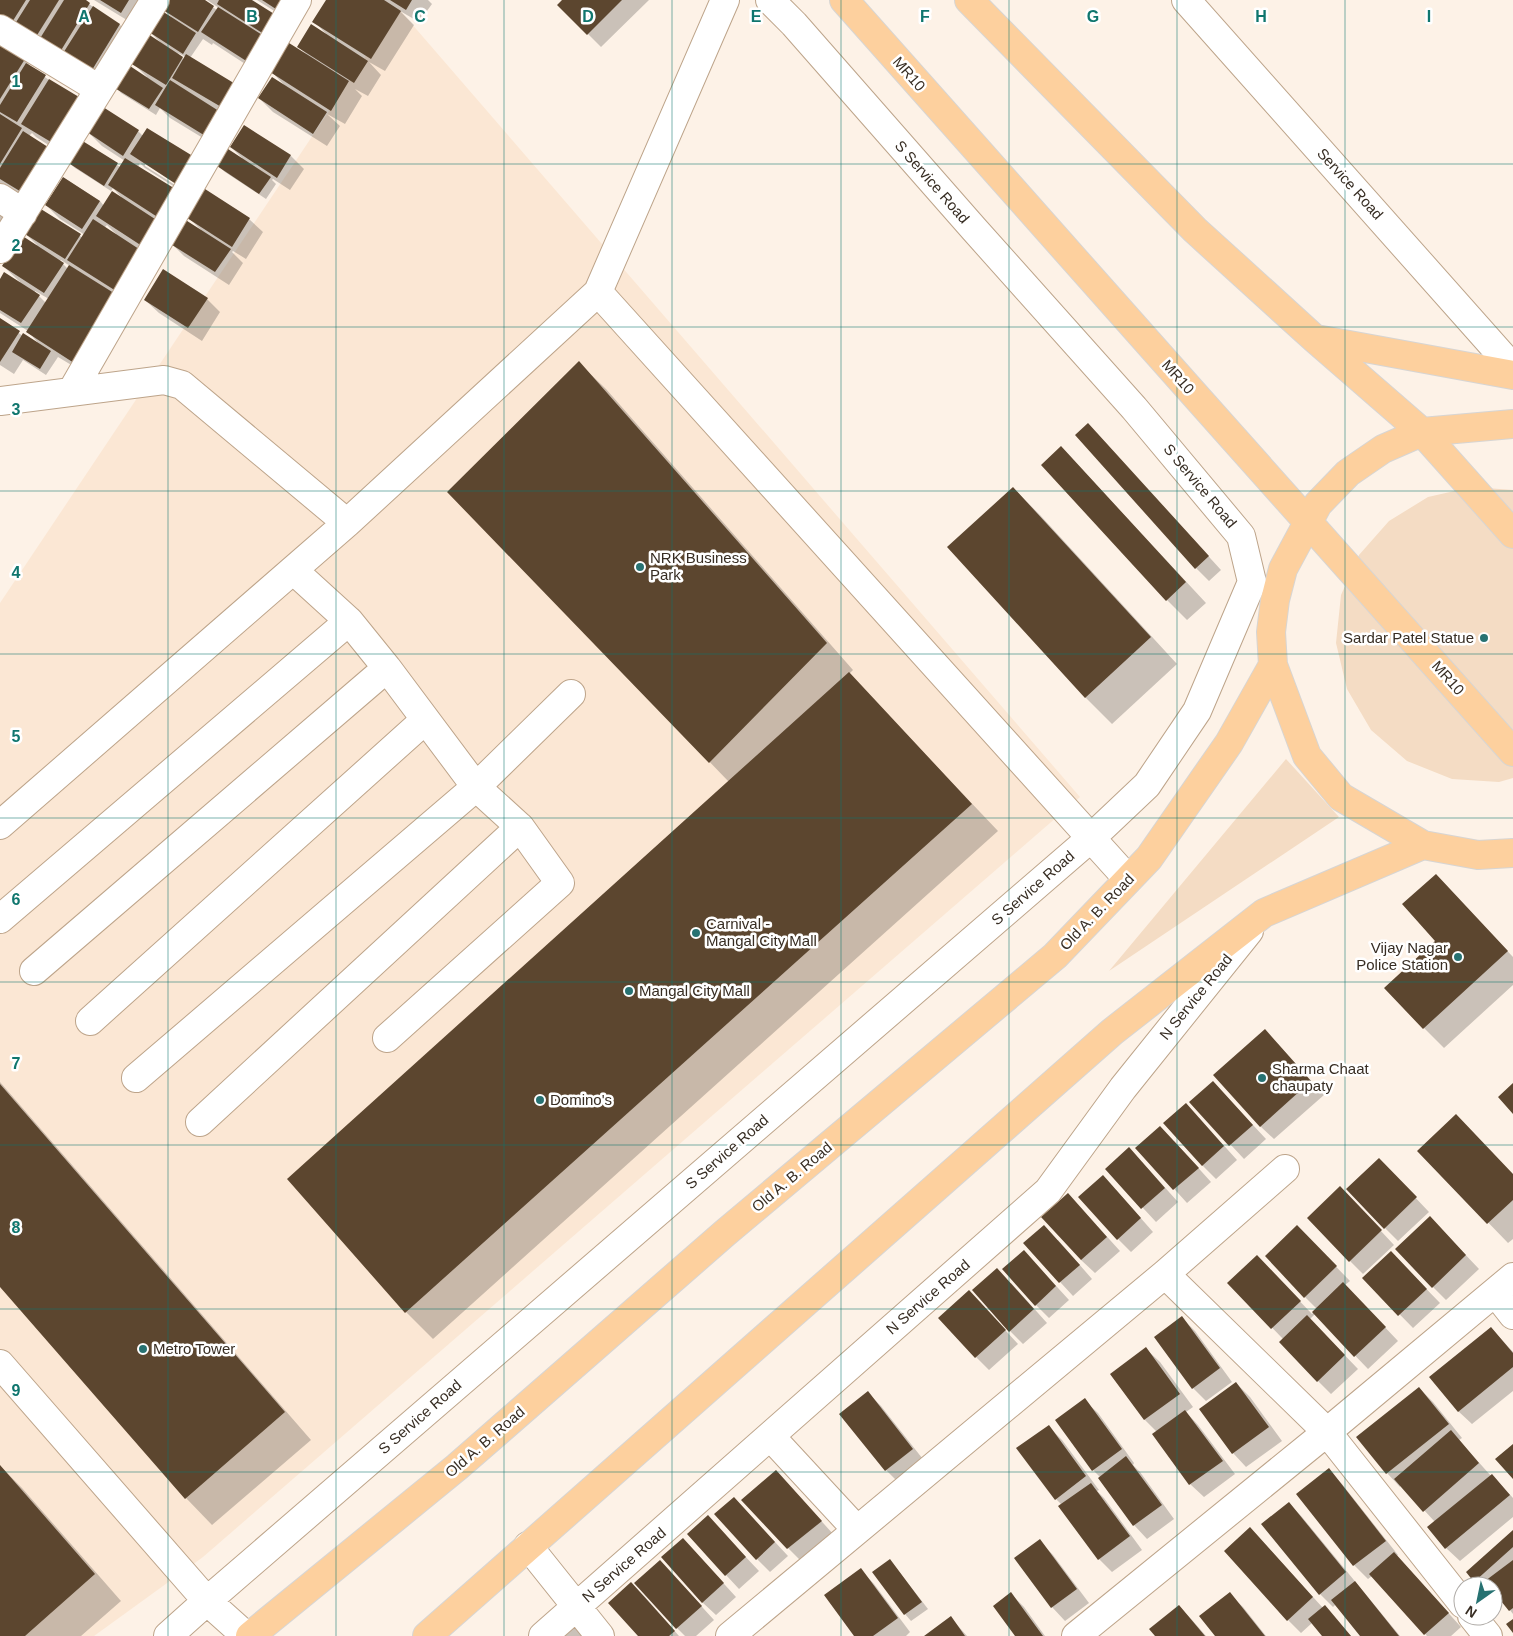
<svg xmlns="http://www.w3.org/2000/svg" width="1513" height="1636" viewBox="0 0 1513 1636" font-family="Arial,sans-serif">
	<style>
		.built { fill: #fbe7d4 }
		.green { fill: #f4dcc4 }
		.shadow { fill: #0003; fill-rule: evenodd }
		.building { fill: #5c462f }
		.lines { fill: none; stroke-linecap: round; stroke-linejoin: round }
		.minor-casing { stroke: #bda48a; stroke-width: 30 }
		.major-casing { stroke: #d7d5d3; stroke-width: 30 }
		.minor { stroke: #fff; stroke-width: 28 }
		.major { stroke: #fdd09e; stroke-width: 28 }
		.grid { fill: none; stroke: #0f766e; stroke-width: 1; stroke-opacity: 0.55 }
		.poi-dot { fill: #277272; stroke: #fff; stroke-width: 2 }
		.labels { text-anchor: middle; stroke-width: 5; stroke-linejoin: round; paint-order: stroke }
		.street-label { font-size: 15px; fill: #372d23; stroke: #fff }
		.poi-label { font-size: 15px; fill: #372d23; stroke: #fff; text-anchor: start }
		.grid-label { font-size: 16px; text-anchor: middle; font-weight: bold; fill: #0f766e; stroke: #fff; stroke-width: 5; stroke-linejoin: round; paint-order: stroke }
	</style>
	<rect width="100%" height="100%" fill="#fdf2e7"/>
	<!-- built -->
	<path class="built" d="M398,8L1080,797L203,1557L94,1636H0V603Z"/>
	<!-- green -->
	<path class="green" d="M1472,487L1513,490V778L1499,782L1452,779L1407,761L1371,730L1347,689L1336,643L1341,595L1359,555L1389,521L1428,497Z
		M1286,759L1339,817L1109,971Z"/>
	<!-- shadow -->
	<path class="shadow" d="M0,0H83L120,25L133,38L103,88L23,40Z
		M94,0H151L135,25Z
		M202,0L217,10L219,8L207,0H250L278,18L265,77L213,43L212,45L203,39L190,58L236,86L221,149L170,118L160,108L156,115L121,93L115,86L147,77L132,62L161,43L150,32L171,17L161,8ZM178,53L186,57L184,60Z
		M257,0H307L293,23Z
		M328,0H428L432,4L419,22L400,11L414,25L385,71L369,62L381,75L368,96L355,89L362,96L345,124L327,114L340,126L327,146L273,112L259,98L284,85L272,72L306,54L299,47L326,34L314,21Z
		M564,0H649L601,47L559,5Z
		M0,45L24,60L35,70L49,80L64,155L36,137L32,133L29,136L37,206L0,183Z
		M103,109L138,131L143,136L147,129L195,159L208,173L192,198L145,168L140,163L138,167L176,191L189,205L173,231L156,221L170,235L155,258L139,248H138L155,265L130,303L115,295L130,310L88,375L58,357L46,375L23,360L14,374L0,365V320L23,336L24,335L38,343L28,331L0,313V281L5,274L19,283L20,282L3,266L22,237L36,246L37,245L22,230L36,207L83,238L85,235L60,219L46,205L64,178L100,201L104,206L112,193L122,199V198L113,188L111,191L75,168L68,162L81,141L120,167L125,161L102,146L88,132ZM145,163L185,188L183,190L145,166ZM107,225L116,234L115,235L104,228ZM61,260L70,266L68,269L60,261ZM35,291L49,299L46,303L35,292Z
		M244,126L291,156L304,169L290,190L273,179L272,180L276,184L266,199L225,172L218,166L242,158L231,147Z
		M0,212L6,216L0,248Z
		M189,218L249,219L263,232L246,259L233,251L232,252L243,263L229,285L184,256L171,243L201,230Z
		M207,299L220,312L202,341L159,313L145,300Z
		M579,363L606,389L853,670L849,674L998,831L433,1339L406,1312L289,1179L729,782L449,492Z
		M1101,438L1221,570L1209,581L1196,568Z
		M1061,447L1206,603L1187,620L1167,600Z
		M1013,488L1040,515L1177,664L1112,724L1085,697Z
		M1436,875L1513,957V985L1444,1048L1424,1028L1437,941Z
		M1278,1044L1324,1095L1274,1139L1260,1126Z
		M0,1082L311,1440L212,1525L186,1498L0,1285Z
		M1213,1082L1266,1139L1244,1159L1191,1102Z
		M1199,1118L1237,1160L1216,1179L1202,1165Z
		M1174,1141L1211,1182L1187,1203L1137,1148Z
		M1419,1151L1513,1175V1239L1508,1243Z
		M1142,1162L1178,1202L1156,1222L1107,1169Z
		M1392,1173L1429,1212L1398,1241L1385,1228Z
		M1116,1190L1153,1232L1131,1252L1118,1239Z
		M1353,1201L1394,1245L1363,1274L1350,1261Z
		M1081,1208L1120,1251L1095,1273L1081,1260Z
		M1443,1231L1479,1269L1446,1300L1433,1287Z
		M1058,1240L1092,1279L1073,1296L1025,1244Z
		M1310,1240L1350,1281L1345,1285L1398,1341L1368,1369L1315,1314L1310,1319L1358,1369L1331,1394L1318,1381L1283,1339L1229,1283L1270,1270L1312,1314L1317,1309L1305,1297Z
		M1037,1265L1069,1300L1049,1318L1036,1305Z
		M1404,1266L1440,1303L1413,1328L1364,1278Z
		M1011,1283L1047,1323L1023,1344L1010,1331Z
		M982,1305L1018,1344L989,1370L976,1357Z
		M1182,1318L1195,1331L1232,1382L1206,1401L1193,1388Z
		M1491,1328L1513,1352V1391L1472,1424L1458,1411Z
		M1146,1349L1160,1362L1193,1407L1186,1412L1198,1425L1235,1474L1204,1497L1190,1484L1157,1432L1145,1420L1111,1375Z
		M1236,1383L1250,1397L1282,1441L1246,1467L1233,1453L1201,1410Z
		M1419,1388L1433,1402L1462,1438L1459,1440L1491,1476L1492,1475L1513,1498V1517L1460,1561L1446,1548L1435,1522L1401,1485L1400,1487L1387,1473Z
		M868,1393L881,1406L926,1463L899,1483L886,1470Z
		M1084,1400L1098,1413L1134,1463L1133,1465L1140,1472L1174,1519L1147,1539L1134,1525L1100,1477L1093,1470Z
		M1048,1426L1062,1440L1099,1490L1097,1491L1104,1498L1142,1550L1112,1572L1099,1559L1062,1505L1056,1499Z
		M0,1466L22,1488L121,1601L81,1636H0Z
		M1329,1470L1342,1484L1398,1555L1397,1556L1461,1627L1451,1636H1427L1372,1576L1368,1579L1354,1565L1298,1494Z
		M776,1471L834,1535L801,1561L788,1548Z
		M1289,1503L1302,1517L1400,1636H1362L1336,1604L1333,1607L1320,1594Z
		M747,1512L788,1556L770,1572L757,1559Z
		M708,1517L759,1571L739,1589L726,1575Z
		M1513,1532V1614L1493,1589V1586H1491L1488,1582L1483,1586H1480L1468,1572Z
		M683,1539L736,1597L716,1615L702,1602Z
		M1040,1541L1053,1555L1089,1603L1065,1621L1052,1607Z
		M1263,1542L1323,1608L1325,1607L1351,1636H1323L1312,1623L1301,1633L1288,1620Z
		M890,1560L928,1609L911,1621L905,1614Z
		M660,1561L714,1620L696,1636H685L677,1628Z
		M861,1570L874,1584L910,1632L906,1636H856Z
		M631,1583L645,1597L679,1636H639Z
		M1011,1594L1024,1607L1045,1636H1016Z
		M1229,1594L1243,1607L1266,1636H1217Z
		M1179,1606L1192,1620L1206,1636H1156Z
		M573,1611L597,1636H546Z
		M951,1618L967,1636H926Z"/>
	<!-- building -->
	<path class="building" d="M0,0H26L9,27L0,22Z
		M30,0H59L34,40L13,27Z
		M64,0H86L90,3L60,52L39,40Z
		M100,0H129L121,13Z
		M165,0H205L214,6L198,32L160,8Z
		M219,0H252L279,17L267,36L217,4Z
		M262,0H286L279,11Z
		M326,0H384L401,11L371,59L312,22Z
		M390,0H412L406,10Z
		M562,0H622L587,35L557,5Z
		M93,6L120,24L89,75L60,58Z
		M218,7L267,38L251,64L201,32Z
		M162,11L196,33L183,54L149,32Z
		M311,24L368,61L354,83L297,47Z
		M148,34L183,57L166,85L130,63Z
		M0,43L25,59L0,99Z
		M289,43L349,81L331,111L270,72Z
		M186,54L237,85L223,108L172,78Z
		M26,63L46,75L17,122L0,112V105Z
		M127,64L163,88L149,109L113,87Z
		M272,77L327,112L313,134L258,98Z
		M49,79L79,97L51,142L21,124Z
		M170,80L222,113L207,137L155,105Z
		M103,107L139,130L123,156L87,132Z
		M0,114L22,128L0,164Z
		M244,125L291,155L277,178L230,147Z
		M147,128L196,158L179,186L130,154Z
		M23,131L51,149L23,193L0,179V168Z
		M81,140L118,163L104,186L67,162Z
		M228,149L271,177L259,194L217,166Z
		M125,158L177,190L159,218L108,185Z
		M63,177L100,201L82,229L45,205Z
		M205,189L250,218L232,247L187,218Z
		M112,191L158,221L142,246L96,216Z
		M36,206L81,234L65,259L20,231Z
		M93,219L142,251L116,291L67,260Z
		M184,219L231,249L215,272L169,243Z
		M21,235L64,263L44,293L2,266Z
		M69,265L117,295L74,363L26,332Z
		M163,269L208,298L188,328L144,300Z
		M4,272L40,295L21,323L0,310V279Z
		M0,318L20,331L0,362Z
		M23,333L51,351L40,369L12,352Z
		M579,361L827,643L709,763L447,492Z
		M1088,423L1209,556L1195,569L1075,435Z
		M1061,446L1186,582L1166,601L1041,465Z
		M1013,487L1151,637L1085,698L947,547Z
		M849,672L972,804L405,1313L287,1179Z
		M1436,874L1508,951L1423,1029L1384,988L1435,941L1402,904Z
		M1265,1029L1311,1081L1260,1127L1213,1075Z
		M1213,1081L1253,1125L1229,1146L1189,1102Z
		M1513,1083V1114L1498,1097Z
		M0,1084L285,1412L185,1499L0,1287Z
		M1186,1103L1224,1146L1202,1166L1163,1123Z
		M1456,1114L1513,1174V1200L1487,1224L1417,1151Z
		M1160,1126L1199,1168L1173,1190L1135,1148Z
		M1129,1147L1165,1188L1141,1209L1105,1169Z
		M1379,1158L1417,1197L1384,1229L1346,1189Z
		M1103,1175L1141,1218L1117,1240L1078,1197Z
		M1340,1186L1382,1230L1349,1262L1307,1218Z
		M1068,1193L1107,1237L1081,1260L1041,1217Z
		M1430,1216L1466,1255L1432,1288L1395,1249Z
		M1044,1225L1080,1265L1059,1283L1023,1243Z
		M1297,1225L1337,1266L1304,1298L1265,1256Z
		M1024,1250L1056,1286L1035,1306L1002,1269Z
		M1391,1251L1427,1289L1398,1316L1362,1278Z
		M1257,1255L1301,1301L1271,1329L1227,1283Z
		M997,1268L1034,1309L1009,1332L972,1290Z
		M1343,1282L1386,1327L1354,1357L1312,1312Z
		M969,1290L1006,1330L975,1358L938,1318Z
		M1307,1315L1345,1355L1317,1382L1279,1342Z
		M1182,1316L1220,1368L1192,1389L1154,1337Z
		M1491,1327L1513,1353V1367L1458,1412L1429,1377Z
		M1146,1347L1180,1394L1144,1420L1110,1374Z
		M1236,1382L1269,1427L1232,1454L1199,1409Z
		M1419,1387L1449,1424L1386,1474L1356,1437Z
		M868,1391L913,1449L885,1471L839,1414Z
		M1085,1398L1122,1449L1092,1471L1055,1420Z
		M1185,1410L1223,1461L1189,1485L1152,1434Z
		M1049,1425L1086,1476L1055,1500L1016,1448Z
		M1451,1430L1479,1463L1423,1512L1394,1479Z
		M1513,1444V1479L1495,1459Z
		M1126,1456L1162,1505L1133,1526L1098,1478Z
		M0,1465L95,1574L25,1636H0Z
		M1329,1468L1386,1541L1353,1566L1296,1494Z
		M776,1470L822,1521L787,1549L741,1500Z
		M1492,1474L1510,1495L1445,1549L1427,1527Z
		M1091,1483L1130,1536L1098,1560L1058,1506Z
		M734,1497L775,1542L756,1560L714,1514Z
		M1289,1502L1346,1572L1319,1595L1261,1524Z
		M708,1515L746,1557L725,1576L687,1534Z
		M1250,1527L1313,1597L1287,1621L1224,1551Z
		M1513,1530V1547L1474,1582L1466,1572Z
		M683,1538L724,1583L702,1603L661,1557Z
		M1040,1539L1077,1589L1051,1608L1014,1558Z
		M1394,1552L1449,1613L1424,1635L1369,1574Z
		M890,1559L922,1602L904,1615L872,1572Z
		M660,1560L702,1606L676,1629L634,1583Z
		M1513,1560V1608L1509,1611L1493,1591V1586H1489L1485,1581Z
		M861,1568L898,1618L873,1636H854L824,1595Z
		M1355,1581L1399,1636H1360L1331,1600Z
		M631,1582L675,1631L669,1636H638L608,1603Z
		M1011,1592L1043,1636H1015L993,1606Z
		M1230,1592L1265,1636H1215L1199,1616Z
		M1179,1605L1205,1636H1155L1149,1629Z
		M1325,1605L1351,1636H1322L1308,1619Z
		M951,1616L965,1636H924Z
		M1513,1619V1633L1506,1624Z"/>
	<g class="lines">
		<defs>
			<path id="minor" d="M1186,0L1513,368
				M0,29L99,89
				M0,198L23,213
				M0,249L155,0
				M598,292L1128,879
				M72,391L297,0
				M0,401L164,380L182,385L347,523
				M293,570L349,621L387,668L476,787L520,827L560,883L387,1038
				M0,825L347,523L598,292L725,0
				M0,919L349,621
				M34,971L387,668
				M90,1021L425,720
				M136,1078L476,787L571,694
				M200,1122L520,827
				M1165,1274L1327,1432L1463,1604
				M1495,1292L1513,1315
				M0,1364L207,1601L246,1636
				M770,1436L857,1530
				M528,1546L600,1636
				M1472,1616L1488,1636
				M168,1636L207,1601L1091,838L1147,785L1197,711L1252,582L1241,536L1134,408L974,229L794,24L770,0
				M543,1636L1048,1191L1123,1088L1249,931
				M730,1636L1165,1274L1285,1169
				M1076,1636L1327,1432L1513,1277"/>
			<path id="major" d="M844,0C1066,252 1290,501 1513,752
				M969,0L1195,230L1315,339L1422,432L1513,534
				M1316,339L1513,375
				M1513,424L1422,432L1383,449L1348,473L1318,504L1283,569L1275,600L1271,632L1273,665L1307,756L1341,797L1423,845L1478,855L1513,853
				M250,1636L457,1467L725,1233L1055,956L1149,858L1229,743L1273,665
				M427,1636L1112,1032L1264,913L1423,845"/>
		</defs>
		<!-- minor casing -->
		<use href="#minor" class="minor-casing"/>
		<!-- major casing -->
		<use href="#major" class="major-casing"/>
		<!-- minor -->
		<use href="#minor" class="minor"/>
		<!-- major -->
		<use href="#major" class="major"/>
	</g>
	<!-- grid -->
	<path class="grid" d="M168,0V1636M336,0V1636M504,0V1636M672,0V1636M841,0V1636M1009,0V1636M1177,0V1636M1345,0V1636M0,164H1513M0,327H1513M0,491H1513M0,654H1513M0,818H1513M0,982H1513M0,1145H1513M0,1309H1513M0,1472H1513"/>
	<!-- markers -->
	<g class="poi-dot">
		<circle cx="640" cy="567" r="5"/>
		<circle cx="1484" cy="638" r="5"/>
		<circle cx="696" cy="933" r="5"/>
		<circle cx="1458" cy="957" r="5"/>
		<circle cx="629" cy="991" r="5"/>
		<circle cx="1262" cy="1078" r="5"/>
		<circle cx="540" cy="1100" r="5"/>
		<circle cx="143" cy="1349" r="5"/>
	</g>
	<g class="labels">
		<!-- street labels -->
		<g class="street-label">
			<text transform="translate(909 74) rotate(49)" y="5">MR10</text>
			<text transform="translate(932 182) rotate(49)" y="5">S Service Road</text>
			<text transform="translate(1350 184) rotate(48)" y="5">Service Road</text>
			<text transform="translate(1178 377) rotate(48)" y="5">MR10</text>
			<text transform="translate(1200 486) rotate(50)" y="5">S Service Road</text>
			<text transform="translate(1448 678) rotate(48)" y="5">MR10</text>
			<text transform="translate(1033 888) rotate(-41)" y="5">S Service Road</text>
			<text transform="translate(1097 912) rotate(-46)" y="5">Old A. B. Road</text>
			<text transform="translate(1196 997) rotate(-51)" y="5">N Service Road</text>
			<text transform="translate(727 1152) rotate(-41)" y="5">S Service Road</text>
			<text transform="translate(792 1177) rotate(-40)" y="5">Old A. B. Road</text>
			<text transform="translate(928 1297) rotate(-41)" y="5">N Service Road</text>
			<text transform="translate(420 1417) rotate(-41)" y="5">S Service Road</text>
			<text transform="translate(485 1442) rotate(-41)" y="5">Old A. B. Road</text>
			<text transform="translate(624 1565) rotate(-41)" y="5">N Service Road</text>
		</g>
		<!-- poi labels -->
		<g class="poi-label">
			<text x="650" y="563">NRK Business<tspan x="650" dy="17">Park</tspan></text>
			<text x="1474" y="643" text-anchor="end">Sardar Patel Statue</text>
			<text x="706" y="929">Carnival -<tspan x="706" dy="17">Mangal City Mall</tspan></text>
			<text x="1448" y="953" text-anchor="end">Vijay Nagar<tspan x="1448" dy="17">Police Station</tspan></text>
			<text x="639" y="996">Mangal City Mall</text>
			<text x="1272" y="1074">Sharma Chaat<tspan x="1272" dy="17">chaupaty</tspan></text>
			<text x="550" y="1105">Domino's</text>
			<text x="153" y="1354">Metro Tower</text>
		</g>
	</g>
	<g class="grid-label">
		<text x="84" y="22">A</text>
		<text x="252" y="22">B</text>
		<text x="420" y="22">C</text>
		<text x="588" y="22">D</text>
		<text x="756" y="22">E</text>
		<text x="925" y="22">F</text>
		<text x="1093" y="22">G</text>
		<text x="1261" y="22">H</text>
		<text x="1429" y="22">I</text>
		<text x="16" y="87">1</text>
		<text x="16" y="251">2</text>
		<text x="16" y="415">3</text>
		<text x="16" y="578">4</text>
		<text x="16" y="742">5</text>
		<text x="16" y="905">6</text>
		<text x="16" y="1069">7</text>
		<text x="16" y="1233">8</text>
		<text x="16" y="1396">9</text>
	</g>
	<!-- north arrow -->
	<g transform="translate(1478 1601) rotate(213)"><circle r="24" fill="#ffffff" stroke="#afaba7"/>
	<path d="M0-4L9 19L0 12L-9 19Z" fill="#277272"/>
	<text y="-8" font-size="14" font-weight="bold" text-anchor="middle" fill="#372d23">N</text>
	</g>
</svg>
